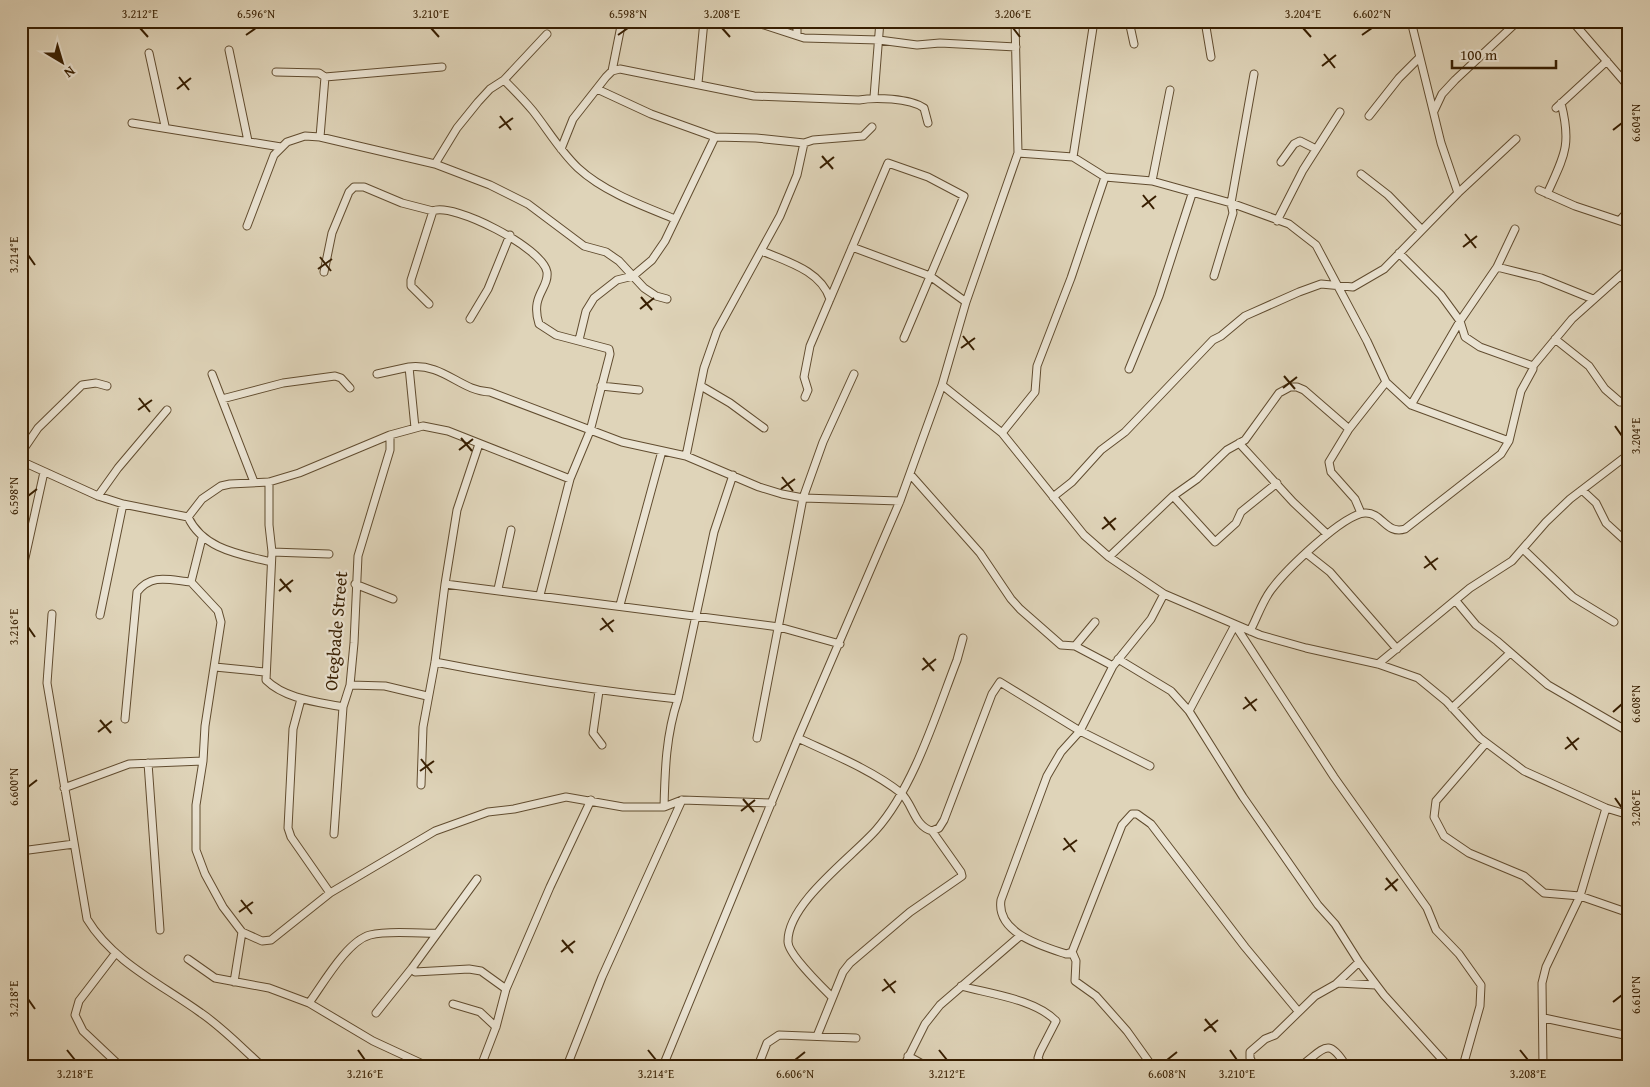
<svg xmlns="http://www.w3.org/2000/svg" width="1650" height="1087" viewBox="0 0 1650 1087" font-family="'Gentium Book Plus',serif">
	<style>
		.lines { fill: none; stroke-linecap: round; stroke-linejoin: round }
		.minor-casing { stroke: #614c2f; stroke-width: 9 }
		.minor { stroke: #eae3d2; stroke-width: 7 }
		.ticks { fill: none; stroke: #371e01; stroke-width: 2 }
		.labels { text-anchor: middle; stroke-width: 4.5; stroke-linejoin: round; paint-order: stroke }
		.street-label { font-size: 18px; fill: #371e01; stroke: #eae3d2 }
		.neatline { fill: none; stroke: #371e01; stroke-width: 2 }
		.ticks-label { font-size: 12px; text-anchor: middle; fill: #371e01 }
	</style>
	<rect width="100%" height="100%" fill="#dfd4b9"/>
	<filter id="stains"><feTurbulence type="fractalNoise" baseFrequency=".004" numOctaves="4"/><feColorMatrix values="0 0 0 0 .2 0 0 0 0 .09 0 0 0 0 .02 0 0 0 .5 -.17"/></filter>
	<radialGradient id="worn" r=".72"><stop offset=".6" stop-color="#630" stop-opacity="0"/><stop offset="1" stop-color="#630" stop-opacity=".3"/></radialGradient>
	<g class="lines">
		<defs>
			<path id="minor" d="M752,21L804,38L879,40L917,45L940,43L1016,47
				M1129,21L1134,44
				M1205,21L1211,57
				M1305,21L1320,23L1363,22
				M1411,21L1441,143L1458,193
				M1503,21L1510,28
				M1572,21L1629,87
				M797,35V21
				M229,50L248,141
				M149,53L165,126
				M612,71L622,21
				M276,72L319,73L325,77L442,67
				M504,80C514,90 524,100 533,111C548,130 560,151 578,168C604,192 643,206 675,219
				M698,83L704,21
				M597,89L651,114L715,137L756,138L804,143L813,140L863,136L872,127
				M874,97L880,21
				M1556,108L1607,61
				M1434,111L1442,94L1455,80L1518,21
				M1369,116L1399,78L1419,58
				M132,123L281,147
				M320,137L325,77
				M561,149L573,119L606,77L612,71L620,69L754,96L859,100C874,97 910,98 924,108L928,123
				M1018,153L1073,157L1105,177L1152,181L1231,203L1289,224L1316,245L1367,341L1386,382L1411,405L1509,441
				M1073,157L1094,21
				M1281,162L1294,144L1300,141L1316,149
				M435,164L457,128L478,102L490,89L504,80L547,34
				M1361,174L1388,195L1422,230
				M1152,181L1170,90
				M1539,190L1575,206L1629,224
				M1547,194C1564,156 1572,146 1561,103
				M1620,220L1629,210
				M1277,221L1303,170L1340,112
				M247,226L274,155L287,142L305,136L320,137L435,164L490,185L528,204L584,246L606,252L619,261L644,288L656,296L667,299
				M852,247L930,276L966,302
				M762,251C788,262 821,271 830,299
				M1399,253L1441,295L1460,321L1465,337L1480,347L1533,366
				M1497,267L1541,278L1593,299
				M324,272L332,233L349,192L354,187H364L402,203L433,211
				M1214,276L1233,213L1231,203L1254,74
				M1621,276L1629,285
				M429,304L411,286V280L433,211C453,202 543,248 547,272C549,289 530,295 539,324L556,335L609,349L610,354L590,431L570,479L540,595
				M470,319L488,289L510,235
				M1555,339L1589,366L1605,389L1620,402
				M579,340L586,311L594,298L617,280L633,276L652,260L665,241L715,137
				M1129,369L1159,296L1192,194
				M212,374L254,482
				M377,374L409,367
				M942,385L1002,433L1084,535L1109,557L1164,594L1260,635L1306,648L1378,664L1418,678L1446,701L1480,738L1524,771L1606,808L1629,815
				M601,386L639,390
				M701,386L730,403L764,428
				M805,397L808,390L804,377L810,346L888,163L928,177L964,196L904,338
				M222,399L283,383L335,376L341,378L350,388
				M1411,405L1460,321L1497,267L1515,229
				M415,428L409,367C444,363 460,391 490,392L622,442L686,456L759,487L782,494L803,498L900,501
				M1002,433L1035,392L1037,366L1071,278L1105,177
				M1239,443L1293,502L1327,534
				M686,456L704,368L717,331L780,216L797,175L804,143
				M21,457L23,450L38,428L82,385L96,383L107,386
				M21,461L98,496L123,504L188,517L202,499L221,486L230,484L269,482L299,473L390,435L423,426L448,431L570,479
				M910,474L980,553L1011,599L1020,609L1061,645L1075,646L1113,666
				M269,482V525L272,552L266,680C285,699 318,702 343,707
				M1582,490L1596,503L1606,523L1629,544
				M98,496L118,468L167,410
				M1173,496L1215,542L1236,523L1241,512L1277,483
				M1053,497L1072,482L1101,450L1125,432L1213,340L1221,336L1245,316L1299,292L1321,284L1353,287L1384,269L1458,193L1516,139
				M1361,513L1355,499L1331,472L1329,462L1349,429L1386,382
				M188,517C203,549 239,554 271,562
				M1523,549L1573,597L1614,622
				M272,552L329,554
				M1306,553L1330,572L1397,649
				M1109,557L1173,496L1197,479L1227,450L1245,440L1279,393L1290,387H1297L1304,390L1349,429
				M21,576L44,472
				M191,582L202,538
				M355,584L393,599
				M445,584L457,510L479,444
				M498,589L511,530
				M1164,594L1151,619L1113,666L1080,731L1061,752L1047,776L1001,900C996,933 1042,946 1066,954L1072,952L1122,825L1132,814H1137L1151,824L1245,947L1298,1011
				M1456,601L1476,625L1497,641L1548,685L1629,732
				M620,605L662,451
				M52,614L47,683L87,919C113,962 161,984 201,1013C223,1028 242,1048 262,1066
				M100,615L123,504
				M1250,631C1257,618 1262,602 1271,590C1285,571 1343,514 1365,513C1382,512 1386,535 1405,529L1501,454L1509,441L1521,391L1533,369V366L1572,319L1629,268
				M1075,646L1095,622
				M1118,659L1171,691L1189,711L1243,797L1318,905L1335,924L1359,962L1384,995L1448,1066
				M435,662C516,678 596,691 678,699L714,532L733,475
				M1378,664L1470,588L1512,561L1546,522L1570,499L1629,454
				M215,667L265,672
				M350,685L385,686L427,696
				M599,691L593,733L602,745
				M301,699L293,729L288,828L291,837L330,893
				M1452,708L1510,653
				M1189,711L1235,625L1334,777L1427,908L1436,930L1459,954L1481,985L1480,1006L1463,1066
				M125,719L137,592C152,573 169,580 191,582L218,611L221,622L205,726L203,761L196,805V850L205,874L223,907L242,932L262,941L271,940L330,893L435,831L488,812L514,809L566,797L623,807H664L682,800L772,803
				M757,738L803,498L823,442L854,374
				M798,738C832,754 872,770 901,793C913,804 914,826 932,831L939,828L944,820L992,694L1000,682L1080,731L1150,766
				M1486,743L1436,801L1434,817L1444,836L1469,853L1524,876L1544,893L1580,896L1629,913
				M148,763L160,930
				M421,785L423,727L435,662L445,584L779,627L840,644
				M64,788L129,764L203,761
				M664,807C665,769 666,735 678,699
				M334,834L343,707L350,685L354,643L358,556L390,450V435
				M21,851L74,844
				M115,954L79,1001L75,1015L83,1031L120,1066
				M1067,954H1073L1076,961L1075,981L1096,996L1127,1031L1152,1066
				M188,959L215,978L269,988L309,1003L373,1041L427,1066
				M412,968L415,972L469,969L481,971L506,989
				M234,982L242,932
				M1336,984L1359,962
				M961,986C990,994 1035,999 1056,1021L1040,1052L1038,1058L1042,1066
				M832,997C822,987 787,953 788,941C788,903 851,858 876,830C914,787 936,714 957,660L963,638
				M309,1003C323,984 347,941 370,935C390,930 415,934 436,933
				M453,1004L480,1012L496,1027
				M376,1013L412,968L477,879
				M1544,1018L1629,1036
				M817,1036L843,972L850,963L910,912L962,876L961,872L932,831
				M908,1056L926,1066
				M481,1066L496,1027L506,989L550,887L591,800
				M567,1066L602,977L682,800
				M663,1066L798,738L900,501L942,385L966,302L1018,153L1015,21
				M758,1066L767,1043L779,1035L856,1038
				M904,1066L925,1024L940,1005L1020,936
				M1254,1066L1250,1058V1052L1265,1039L1275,1035L1315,996L1338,983L1376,985
				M1301,1066C1324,1049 1328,1036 1346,1066
				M1543,1066L1542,983L1546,967L1580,896L1606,808"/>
		</defs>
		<!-- minor casing -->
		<use href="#minor" class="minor-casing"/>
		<!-- minor -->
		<use href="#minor" class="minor"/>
	</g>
	<!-- ticks -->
	<path class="ticks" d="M140,28L148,37M431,28L439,37M722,28L730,37M1013,28L1020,37M1303,28L1311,37M246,35L256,28M618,35L628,28M1362,35L1372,28M1324,54L1335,68M1322,66L1336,55M179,77L189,90M177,89L191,78M500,116L511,130M499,128L513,118M1613,130L1622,123M822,156L833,169M820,168L834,157M1143,195L1154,209M1142,207L1156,196M1465,234L1476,248M1463,247L1477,236M28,255L35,265M320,257L331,271M318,269L332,259M641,297L652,310M640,309L654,298M963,336L974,350M961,348L975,338M1284,376L1295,389M1283,388L1297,377M139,398L150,412M138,410L152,400M1615,426L1622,436M461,438L472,451M459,450L473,439M782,477L793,491M781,489L795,479M28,496L37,489M1104,517L1115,530M1102,529L1116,518M1425,556L1436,570M1424,568L1438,558M280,579L291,592M279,591L293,580M602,618L613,632M28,627L35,637M600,630L614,620M923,658L934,671M922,670L936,659M1245,697L1256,711M1243,709L1257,699M1613,712L1622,704M100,720L111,733M98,732L112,721M1567,737L1577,750M1565,749L1579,738M421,759L432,773M420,771L434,761M28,787L37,780M1615,798L1622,808M743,799L754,812M741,811L755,800M1064,838L1075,852M1063,850L1077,840M1386,878L1397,891M1385,890L1398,879M241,900L252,914M239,912L253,902M562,940L573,953M561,952L575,941M884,979L895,993M882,991L896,981M28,999L35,1009M1613,1002L1622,995M1205,1019L1216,1032M1204,1031L1218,1020M67,1050L75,1060M358,1050L365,1060M648,1050L656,1060M939,1050L947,1060M1230,1050L1237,1060M1520,1050L1528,1060M795,1060L805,1052M1167,1060L1177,1052"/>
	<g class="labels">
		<!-- street labels -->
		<g class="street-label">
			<text transform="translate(336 631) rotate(-85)" y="6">Otegbade Street</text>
		</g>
	</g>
	<!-- margin -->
	<rect width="1650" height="1087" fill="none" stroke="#dfd4b9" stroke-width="55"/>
	<!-- north arrow -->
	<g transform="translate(62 62) rotate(142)" stroke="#eae3d2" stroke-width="4" paint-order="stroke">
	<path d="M0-4L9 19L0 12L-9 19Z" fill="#371e01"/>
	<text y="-8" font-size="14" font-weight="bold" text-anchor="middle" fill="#371e01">N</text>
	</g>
	<!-- scale -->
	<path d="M1452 60v8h104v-8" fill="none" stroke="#371e01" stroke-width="2.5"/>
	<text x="1460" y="60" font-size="15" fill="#371e01" stroke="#eae3d2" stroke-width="4" paint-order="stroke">100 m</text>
	<rect x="28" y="28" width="1594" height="1032" class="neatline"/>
	<g class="ticks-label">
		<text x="140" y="18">3.212°E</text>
		<text x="256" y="18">6.596°N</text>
		<text x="431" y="18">3.210°E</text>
		<text x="628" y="18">6.598°N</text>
		<text x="722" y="18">3.208°E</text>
		<text x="1013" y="18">3.206°E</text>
		<text x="1303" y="18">3.204°E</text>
		<text x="1372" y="18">6.602°N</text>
		<text transform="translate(1636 123) rotate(-90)" y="4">6.604°N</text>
		<text transform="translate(14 255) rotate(-90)" y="4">3.214°E</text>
		<text transform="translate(1636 436) rotate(-90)" y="4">3.204°E</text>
		<text transform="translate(14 496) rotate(-90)" y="4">6.598°N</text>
		<text transform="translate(14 627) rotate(-90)" y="4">3.216°E</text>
		<text transform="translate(1636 704) rotate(-90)" y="4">6.608°N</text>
		<text transform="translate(14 787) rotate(-90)" y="4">6.600°N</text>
		<text transform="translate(1636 808) rotate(-90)" y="4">3.206°E</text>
		<text transform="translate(1636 995) rotate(-90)" y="4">6.610°N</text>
		<text transform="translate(14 999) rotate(-90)" y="4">3.218°E</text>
		<text x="75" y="1078">3.218°E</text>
		<text x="365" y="1078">3.216°E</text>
		<text x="656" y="1078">3.214°E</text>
		<text x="795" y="1078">6.606°N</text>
		<text x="947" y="1078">3.212°E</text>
		<text x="1167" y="1078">6.608°N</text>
		<text x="1237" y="1078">3.210°E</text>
		<text x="1528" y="1078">3.208°E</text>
	</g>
	<rect width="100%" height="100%" filter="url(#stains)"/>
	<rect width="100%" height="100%" fill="url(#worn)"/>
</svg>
